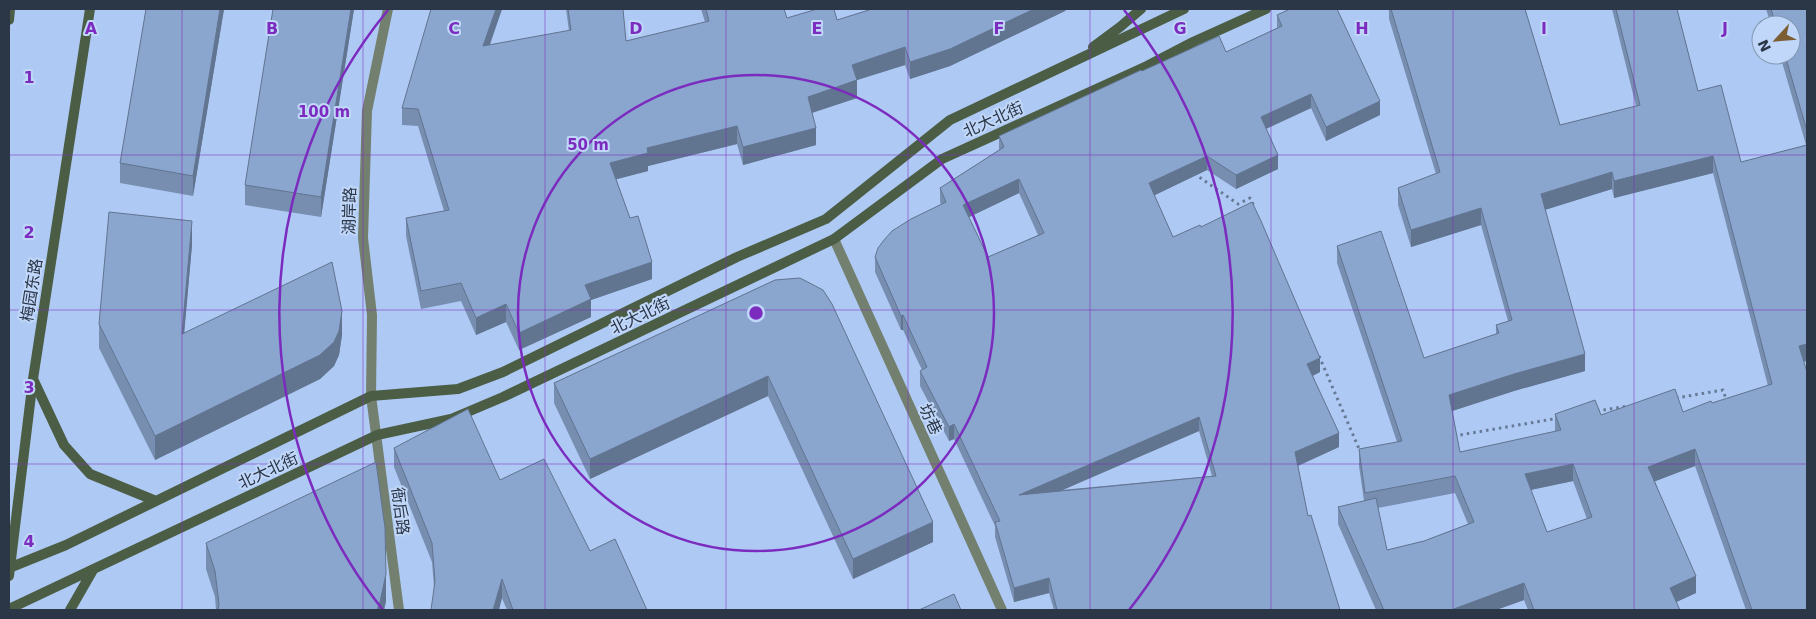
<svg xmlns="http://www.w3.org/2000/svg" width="1816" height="619" viewBox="0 0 1816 619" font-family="'DejaVu Sans','Noto Sans SC',sans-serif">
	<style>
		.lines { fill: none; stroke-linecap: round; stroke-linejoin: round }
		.path { stroke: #667995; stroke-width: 3; stroke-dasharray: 2.5 4; stroke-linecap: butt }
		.street { stroke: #73806f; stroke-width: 10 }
		.secondary { stroke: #4b5e45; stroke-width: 10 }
		.wall { fill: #778eb1; fill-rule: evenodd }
		.shaded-wall { fill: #617490 }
		.building { fill: #8aa5ce; stroke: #617490; fill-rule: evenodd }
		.grid { fill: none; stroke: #7b2cbf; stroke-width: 1; stroke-opacity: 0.55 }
		.ring { fill: none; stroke: #7b2cbf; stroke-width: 2.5 }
		.labels { text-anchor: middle; stroke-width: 4; stroke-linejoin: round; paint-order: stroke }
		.street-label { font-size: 16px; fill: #2b3647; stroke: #c0d7f9 }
		.grid-label { font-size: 16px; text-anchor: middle; font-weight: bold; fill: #7b2cbf; stroke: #c0d7f9; stroke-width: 4; stroke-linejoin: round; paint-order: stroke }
		.centre { fill: #7b2cbf; stroke: #c0d7f9; stroke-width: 2.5 }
		.ring-label { font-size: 15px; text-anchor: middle; font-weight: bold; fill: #7b2cbf; stroke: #c0d7f9; stroke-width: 4; stroke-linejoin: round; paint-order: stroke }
	</style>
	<rect width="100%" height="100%" fill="#aecaf4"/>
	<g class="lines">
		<!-- path -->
		<path class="path" d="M1196,172L1199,177L1238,204L1250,198L1254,206
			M1319,356L1360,451
			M1676,398L1723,390L1727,402
			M1597,411L1628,406
			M1454,436L1559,418"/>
		<!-- street -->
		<path class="street" d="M388,9L367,111L363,238L372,315L371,396L399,610
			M834,239L1002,610"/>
		<!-- secondary -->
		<path class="secondary" d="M9,20L10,9
			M1093,47L1120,27L1141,9
			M33,379L64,445L90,474L156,501
			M9,568L66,545L371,396L458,389L503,372L737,257L826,219L950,120L1184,9
			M9,576L33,379L90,9
			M9,609L377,435L451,419L503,397L834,239L942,159L1147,66L1193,42L1266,9
			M70,610L93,570"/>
	</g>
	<!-- wall -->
	<path class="wall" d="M224,9L193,196L120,183V163Z
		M354,9L321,217L245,205V185Z
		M502,9L490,45L569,31L566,9H623L626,41L705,22L701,9H784L787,18L837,20L1065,11L950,66L910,79L905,65L857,80V98L812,113L816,145L743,165L737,144L648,166V171L616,179L652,279L591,300V317L519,350L506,322L476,335L461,301L421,309L406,236V218L444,211L418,126L402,125V108Z
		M1389,9H1525L1560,125L1636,106L1612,9H1677L1698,91L1741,162L1806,145L1780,55H1791V25H1771L1766,9H1807V361H1804L1807,610H1746L1695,466L1655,481L1696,593L1676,602L1680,610H1528L1524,600L1496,610H1376L1338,524V507L1364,501L1359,466V449L1397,442L1337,263V246L1424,358L1496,334V325L1508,321L1481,225L1411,247L1398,205V188L1436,174L1389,19ZM1713,173L1768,386L1683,412L1601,415L1555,414V432L1460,452L1452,411L1514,391L1585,371L1545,210L1612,189L1614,198ZM1573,481L1587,519L1547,532L1531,490ZM1455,493L1468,524L1424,541L1387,550L1378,508Z
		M1277,15L1380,115L1326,141L1311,108L1266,129L1278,169L1236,189L1207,170L1154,195L1173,237L1201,227L1320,372L1313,376L1339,447L1298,466L1308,516L1340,610H1054L1049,593L1014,602L995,537V526L954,439L949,441L920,386V371L922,370L903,330H901L875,272V257L941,204L940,202V188L999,150V136L1142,71L1226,52L1277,28ZM1019,193L1038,235L988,257L969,217ZM1199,431L1212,476L1061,490Z
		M192,245L184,332L342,335L339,355L334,366L320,379L155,460L99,348V324Z
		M775,280L933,542L853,579L768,396L590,479L554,403V383Z
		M394,448L500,480L590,551L647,610H507L502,598L434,587L432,562L394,467Z
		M206,543L386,601L384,610H216L215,597L206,569Z"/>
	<!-- shaded-wall -->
	<path class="shaded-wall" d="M220,9H224L193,196V176Z
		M351,9H354L321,217V197Z
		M496,9H502L483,63V46Z
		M1034,9H1067L1065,11L950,66L910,79V62Z
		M905,47V65L857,80V98L808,114V97L852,65Z
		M1311,94V108L1261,131V117Z
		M1380,101V115L1326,141V127Z
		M737,126V144L648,166V171L610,181V163L647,148Z
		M816,128V145L743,165V147Z
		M1278,155V169L1236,189V175Z
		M1207,156V170L1149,198V183Z
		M1713,156V173L1614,198V181Z
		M1612,172V189L1541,211V194Z
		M1019,179V193L963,220V205Z
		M1481,208V225L1411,247V230Z
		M192,221V245L182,358V334Z
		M652,262V279L591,300V317L519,350V333L585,285Z
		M506,304V322L476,335V318Z
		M342,311V335L339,355L334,366L320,379L155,460V436Z
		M903,315V330H901V316Z
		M1807,344V361L1799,363V346Z
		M1585,354V371L1514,391L1449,412V395L1514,374Z
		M1320,358V372L1307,378V364Z
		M768,376V396L590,479V459Z
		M1199,417V431L1019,509V495Z
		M954,424V439L949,441V427Z
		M1339,433V447L1295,467V452Z
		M1695,449V466L1648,484V467Z
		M1573,464V481L1525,491V474Z
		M933,522V542L853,579V559Z
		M386,574V601L384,610H377Z
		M1696,576V593L1670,605V588Z
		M1049,578V593L1014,602V588Z
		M502,579V598L499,610H493Z
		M1524,583V600L1496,610H1451Z"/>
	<!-- building -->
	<path class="building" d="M146,9H220L193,176L120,163Z
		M273,9H351L321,197L245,185Z
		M431,9H496L483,46L571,30L568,9H623L626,41L709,21L706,9H784L787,18L817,9H834L837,20L872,9H1034L950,49L910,62L905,47L852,65L857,80L808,97L816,128L743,147L737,126L647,148L648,153L610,163L630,218L638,216L652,262L585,285L591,299L519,333L506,304L476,318L461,283L421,291L406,218L449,210L418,109L402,108Z
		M1290,9H1337L1380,101L1326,127L1311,94L1261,117L1278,155L1236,175L1207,156L1149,183L1173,237L1200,225L1201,227L1252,202L1261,221L1320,358L1307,364L1339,433L1295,452L1308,516L1311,515L1340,610H1057L1049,578L1014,588L995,522L1000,521L954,424L949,427L920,371L927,367L903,315L901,316L875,257L878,248L884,240L892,231L911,219L946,202L940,188L1004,147L999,136L1141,70L1142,71L1219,36L1226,52L1282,26L1277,15ZM1019,179L1044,233L988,257L963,205ZM1199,417L1216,476L1019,495Z
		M1391,9H1525L1560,125L1640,105L1616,9H1677L1698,91L1721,85L1741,162L1807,145V344L1799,346L1807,372V610H1752L1695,449L1648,467L1696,576L1670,588L1680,610H1534L1524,583L1451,610H1384L1338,507L1376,498L1387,550L1424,541L1474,522L1455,476L1365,493L1359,449L1402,441L1337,246L1381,231L1424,358L1499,333L1496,325L1512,320L1481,208L1411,230L1398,188L1440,172ZM1713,156L1772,384L1712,403L1711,401L1683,412L1675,389L1601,415L1595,400L1555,414L1561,430L1460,452L1449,395L1514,374L1585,354L1541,194L1612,172L1614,181ZM1573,464L1592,517L1547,532L1525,474Z
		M1771,9H1807V131L1785,55H1791V25H1776Z
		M109,212L192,221L182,334L332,262L342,311L339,331L334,342L320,355L155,436L99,324Z
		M800,278L823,290L832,304L933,522L853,559L768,376L590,459L554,383L775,280Z
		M468,409L500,480L544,459L590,551L615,539L647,610H513L502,579L493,610H431L435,581L432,543L394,448Z
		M376,462L385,528L386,574L380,602L377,610H218L219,604L215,571L206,543Z
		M954,594L961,610H919Z"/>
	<!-- grid -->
	<path class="grid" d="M182,9V610M363,9V610M545,9V610M726,9V610M908,9V610M1090,9V610M1271,9V610M1453,9V610M1634,9V610M9,155H1807M9,310H1807M9,464H1807"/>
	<!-- distance rings -->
	<g class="ring">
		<circle cx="756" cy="313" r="238"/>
		<path d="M383 610A477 477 0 0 1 388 10M1124 10A477 477 0 0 1 1129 610"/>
	</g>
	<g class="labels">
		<!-- street labels -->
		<g class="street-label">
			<text transform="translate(993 119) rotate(-24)" y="6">北大北街</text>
			<text transform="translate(349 211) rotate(-89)" y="6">湖岸路</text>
			<text transform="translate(31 290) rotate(-81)" y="6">梅园东路</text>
			<text transform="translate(640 315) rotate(-26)" y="6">北大北街</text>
			<text transform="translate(931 419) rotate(65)" y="6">坊巷</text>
			<text transform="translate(268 470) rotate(-25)" y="6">北大北街</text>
			<text transform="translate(401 511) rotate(83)" y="6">衙后路</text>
		</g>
	</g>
	<g class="grid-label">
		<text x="91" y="34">A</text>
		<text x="272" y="34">B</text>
		<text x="454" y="34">C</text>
		<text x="636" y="34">D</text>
		<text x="817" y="34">E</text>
		<text x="999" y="34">F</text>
		<text x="1180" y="34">G</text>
		<text x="1362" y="34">H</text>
		<text x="1544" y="34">I</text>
		<text x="1725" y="34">J</text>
		<text x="29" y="83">1</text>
		<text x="29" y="238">2</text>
		<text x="29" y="393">3</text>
		<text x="29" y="547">4</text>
	</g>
	<circle cx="756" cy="313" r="8" class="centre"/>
	<g class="ring-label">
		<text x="324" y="117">100 m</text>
		<text x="588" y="150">50 m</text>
	</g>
	<!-- border -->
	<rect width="1816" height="619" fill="none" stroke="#2b3647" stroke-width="20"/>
	<!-- north arrow -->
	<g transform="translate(1776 40) rotate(244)"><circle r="24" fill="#c0d7f9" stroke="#8497b2"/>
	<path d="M0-4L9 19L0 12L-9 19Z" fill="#7b5f32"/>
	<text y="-8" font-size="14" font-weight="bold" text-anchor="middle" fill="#2b3647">N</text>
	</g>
</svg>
